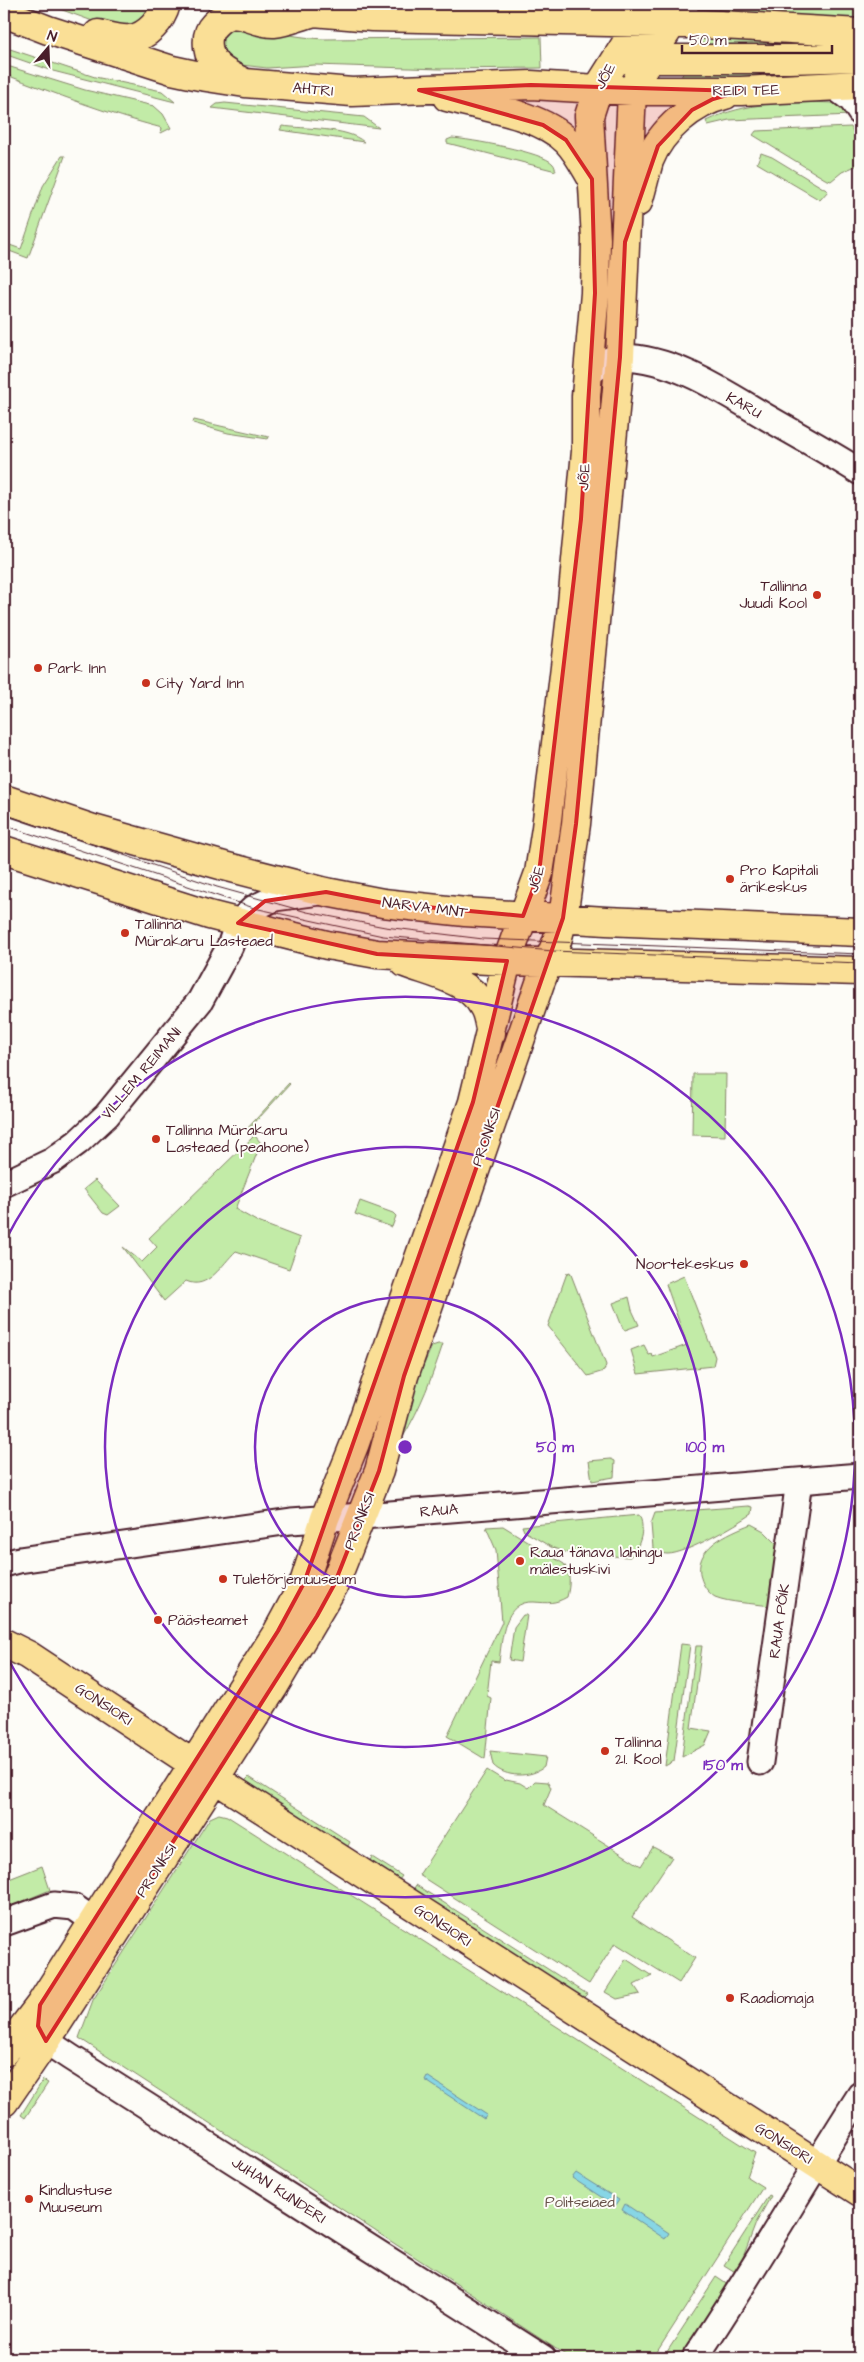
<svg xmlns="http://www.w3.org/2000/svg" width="864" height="2362" viewBox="0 0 864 2362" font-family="'Architects Daughter',sans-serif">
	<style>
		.green { fill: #c2eba7; stroke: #868569 }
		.water { fill: #87d6e5; stroke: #6f8d9b }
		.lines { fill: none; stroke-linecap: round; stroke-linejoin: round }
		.minor-casing { stroke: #4a1f2b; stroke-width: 29 }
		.major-casing { stroke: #4a1f2b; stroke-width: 31 }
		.minor { stroke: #fdfcf7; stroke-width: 25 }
		.major { stroke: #fadf96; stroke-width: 28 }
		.tram { stroke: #4a1f2b; stroke-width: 1 }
		.marked { fill: #d62828; fill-opacity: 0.2; stroke: #d62828; stroke-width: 4; stroke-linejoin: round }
		.ring { fill: none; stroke: #7b2cbf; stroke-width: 2.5 }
		.poi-dot { fill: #c8321e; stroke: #fdfcf7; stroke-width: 2 }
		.labels { text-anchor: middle; stroke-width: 4; stroke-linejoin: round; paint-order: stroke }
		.street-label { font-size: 15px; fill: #4a1f2b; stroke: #fdfcf7 }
		.poi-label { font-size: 15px; fill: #4a1f2b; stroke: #fdfcf7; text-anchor: start }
		.park-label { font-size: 15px; fill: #68524a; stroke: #fdfcf7 }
		.centre { fill: #7b2cbf; stroke: #fdfcf7; stroke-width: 2.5 }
		.ring-label { font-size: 15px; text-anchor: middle; font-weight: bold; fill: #7b2cbf; stroke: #fdfcf7; stroke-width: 4; stroke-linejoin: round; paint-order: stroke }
	</style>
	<rect width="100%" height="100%" fill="#fdfcf7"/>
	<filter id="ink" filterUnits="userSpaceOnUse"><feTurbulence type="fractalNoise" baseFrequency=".02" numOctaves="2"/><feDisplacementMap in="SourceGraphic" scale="10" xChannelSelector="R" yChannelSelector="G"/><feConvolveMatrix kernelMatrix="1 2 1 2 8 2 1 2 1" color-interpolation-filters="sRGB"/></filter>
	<g filter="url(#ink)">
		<!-- green -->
		<path class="green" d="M46,4H154L138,27L98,23Z
			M722,4H860V19L717,12Z
			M232,27C263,29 292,37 323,39L541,37L542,68L440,69L315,65L267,68L233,64L223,54L222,40Z
			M702,37L776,41V47L698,46Z
			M4,47L95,77L162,91L175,102L53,71L4,54Z
			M4,65L85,90L154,106L163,114L171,128L161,133L162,128C108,114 56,94 4,74Z
			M824,71V76L683,79L681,77L684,72Z
			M225,103L364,117L379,128L212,108L217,104Z
			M833,103L840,105L852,115L729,120L708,125L706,121C745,102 790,101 833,103Z
			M282,126C304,129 347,127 364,142L280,130Z
			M851,127L860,147V164L842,172L831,181L825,179L753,135L756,131Z
			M452,138C468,139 544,152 553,164C555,166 555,169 556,171L447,143V140Z
			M761,153L772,157L828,191L820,200L757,163Z
			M62,156H65L28,258L4,249V243L21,249L43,186Z
			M194,420L269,437L268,439L228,433L193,423Z
			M693,1074H726L725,1136L692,1135Z
			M289,1083L290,1084L249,1129L261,1143L235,1209L258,1222L300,1238L289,1269L236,1251C222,1264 208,1291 186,1281L164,1301L123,1247L142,1262L157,1247L149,1238L253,1137L246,1130Z
			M95,1180L120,1206L108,1215L103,1213L84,1189Z
			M360,1201L393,1213L396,1216L392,1227L355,1214Z
			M570,1272L606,1365L604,1371L588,1376L548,1326L567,1273Z
			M684,1276L715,1357L713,1366L638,1374L631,1350L644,1345L649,1355L652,1354L653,1357L687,1345L666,1284Z
			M629,1297L632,1310L639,1325L625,1330L623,1329L613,1303Z
			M438,1344H443C432,1377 421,1407 403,1437L401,1436L413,1389L432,1346Z
			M611,1459L615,1461L614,1477L592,1481L589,1461Z
			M749,1506L753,1507L752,1514C736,1525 686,1554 668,1554C662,1554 658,1552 653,1548L651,1524L655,1513Z
			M639,1515C646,1527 640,1548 630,1557L570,1554L551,1547L524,1531L522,1526Z
			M751,1524L764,1531L777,1544L769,1606C752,1603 730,1603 715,1597C708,1593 703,1585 701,1578C692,1548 728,1533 751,1524Z
			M503,1526L564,1564C571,1575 570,1584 567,1597C555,1604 548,1603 534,1602C503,1600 502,1640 499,1662L491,1661L487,1696L491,1698L485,1759L447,1736L502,1622L496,1550L486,1527Z
			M523,1615H527L520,1662L509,1660L514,1627Z
			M681,1644L690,1645L674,1761L665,1766Z
			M696,1646H702L691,1728L711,1731L705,1745L682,1757Z
			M490,1751L546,1757L544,1767C531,1778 505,1778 493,1765Z
			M487,1770L505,1781L506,1780L520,1783L528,1788L535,1781L548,1782L551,1788L544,1805L641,1866L653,1847L672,1857L632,1917L695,1958L679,1983L615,1943L589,1984L419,1875Z
			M249,1777L350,1842L347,1848L245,1781Z
			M219,1814L227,1816L755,2153L747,2177L763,2187L653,2358H570L79,2038L93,2000L210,1818Z
			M372,1857L402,1876L399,1880L369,1862Z
			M42,1866L50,1890L4,1909V1881Z
			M416,1885L587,1994L583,1998L413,1890Z
			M626,1959L652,1976L634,1985L640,1994L617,1999L605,1992Z
			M43,2080L48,2083L25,2118L21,2115Z
			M769,2195L771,2196L756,2223L737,2273L724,2265Z
			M716,2277L728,2285L681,2358H663Z"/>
		<!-- water -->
		<path class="water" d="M427,2076L487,2115L484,2119L425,2080Z
			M576,2173L619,2200L615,2206L572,2178Z
			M625,2204L669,2233L665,2239L622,2210Z"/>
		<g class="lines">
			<defs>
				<path id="minor" d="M639,23L653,4
					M672,24L686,4
					M835,87L852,100L860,112
					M589,374C598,366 609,357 622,357C675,358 724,392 768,418C799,436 830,453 860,472
					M4,1184L52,1161L78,1142L107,1115L200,1001L230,946L238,923L254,908L275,898L320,892
					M4,1564L19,1560L291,1521L390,1514L860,1476
					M760,1762L799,1481
					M4,1923L54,1905L74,1907L94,1921
					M39,2023L46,2041L70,2057L543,2358
					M695,2358C753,2272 804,2182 860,2095"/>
				<path id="major" d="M278,4L313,12L372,17L703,24L860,33
					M4,13L48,30L172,70L200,76L245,83L352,92L531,85L632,91H741L860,85
					M98,34C108,36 120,40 130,39C147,37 162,20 166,4
					M634,63L648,59H789L860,57
					M241,81C225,73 210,65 208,47C207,39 208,31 214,25C235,2 251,24 274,23C286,22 300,16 311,13
					M447,97C483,107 540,114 567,141C577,151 584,165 591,177
					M638,202C642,189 645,175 649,161C661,130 693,103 725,95
					M4,799L93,829L224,866L326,892L383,903L465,912L606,921L860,932
					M4,850L209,915L327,945L377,954L507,961L860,971
					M405,963C431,973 468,979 483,1006C488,1013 489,1025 491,1033
					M4,1643L28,1655L234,1791L860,2192
					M4,2052L40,2005L278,1631L304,1583L325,1518L355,1443L473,1102L507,961L539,873L546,828L571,615L586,451V396L595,293L596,239L589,116L598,88L639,23
					M4,2102L46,2041L273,1688L334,1585L379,1471L404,1376L540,983L557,941L563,918L576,824L620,357L632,91L648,59L672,24"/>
			</defs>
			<!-- minor casing -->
			<use href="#minor" class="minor-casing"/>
			<!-- major casing -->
			<use href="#major" class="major-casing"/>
			<!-- minor -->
			<use href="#minor" class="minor"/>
			<!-- major -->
			<use href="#major" class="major"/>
			<!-- tram -->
			<path class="tram" d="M4,814L217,887L307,912L385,927L483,939L860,954
				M4,825L254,908L383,936L553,951L860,963"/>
		</g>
	</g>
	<!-- marked area -->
	<path class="marked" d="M531,85L741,91L713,99L692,110L658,146L625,242L620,357L576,824L563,918L404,1376L379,1471L334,1585L317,1616L46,2041L38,2026L40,2005L278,1631L304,1583L473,1102L507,961L377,954L238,923L265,901L326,892L383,903L523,916L539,873L581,519L595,293L592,179L566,140L543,125L419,90Z"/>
	<!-- distance rings -->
	<g class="ring">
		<circle cx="405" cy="1447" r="150"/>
		<circle cx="405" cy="1447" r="300"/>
		<path d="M4 1243A450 450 0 1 1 4 1651"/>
	</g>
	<!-- markers -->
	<g class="poi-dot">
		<circle cx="817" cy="595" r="5"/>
		<circle cx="38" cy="668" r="5"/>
		<circle cx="146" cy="683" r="5"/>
		<circle cx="730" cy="879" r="5"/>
		<circle cx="125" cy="933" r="5"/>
		<circle cx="156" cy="1139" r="5"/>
		<circle cx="744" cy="1264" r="5"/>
		<circle cx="520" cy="1561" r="5"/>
		<circle cx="223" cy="1579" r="5"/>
		<circle cx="158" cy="1620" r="5"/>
		<circle cx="605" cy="1751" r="5"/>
		<circle cx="730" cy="1998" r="5"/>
		<circle cx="29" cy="2199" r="5"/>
	</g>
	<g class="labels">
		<!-- street labels -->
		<g class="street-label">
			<text transform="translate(605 76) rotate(-61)" y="5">JÕE</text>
			<text transform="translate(313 89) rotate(5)" y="5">AHTRI</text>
			<text transform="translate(746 90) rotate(-1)" y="5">REIDI TEE</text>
			<text transform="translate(744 405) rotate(29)" y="5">KARU</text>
			<text transform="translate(584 477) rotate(-86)" y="5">JÕE</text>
			<text transform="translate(536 879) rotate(-74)" y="5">JÕE</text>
			<text transform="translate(425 907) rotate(7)" y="5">NARVA MNT</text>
			<text transform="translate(141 1073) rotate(-50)" y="5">VILLEM REIMANI</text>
			<text transform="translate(486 1137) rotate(-71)" y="5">PRONKSI</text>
			<text transform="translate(439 1510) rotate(-5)" y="5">RAUA</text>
			<text transform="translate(359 1521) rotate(-69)" y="5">PRONKSI</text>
			<text transform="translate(779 1621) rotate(-82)" y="5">RAUA PÕIK</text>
			<text transform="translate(104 1704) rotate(33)" y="5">GONSIORI</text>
			<text transform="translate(156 1870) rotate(-57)" y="5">PRONKSI</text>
			<text transform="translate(443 1925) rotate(33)" y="5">GONSIORI</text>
			<text transform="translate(784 2143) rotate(32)" y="5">GONSIORI</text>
			<text transform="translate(279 2190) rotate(33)" y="5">JUHAN KUNDERI</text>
		</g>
		<!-- poi labels -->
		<g class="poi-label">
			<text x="807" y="591" text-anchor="end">Tallinna<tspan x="807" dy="17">Juudi Kool</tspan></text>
			<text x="48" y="673">Park Inn</text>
			<text x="156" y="688">City Yard Inn</text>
			<text x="740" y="875">Pro Kapitali<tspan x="740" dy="17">ärikeskus</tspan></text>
			<text x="135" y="929">Tallinna<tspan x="135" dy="17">Mürakaru Lasteaed</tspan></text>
			<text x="166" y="1135">Tallinna Mürakaru<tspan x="166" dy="17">Lasteaed (peahoone)</tspan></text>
			<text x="734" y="1269" text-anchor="end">Noortekeskus</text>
			<text x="530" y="1557">Raua tänava lahingu<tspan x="530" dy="17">mälestuskivi</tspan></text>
			<text x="233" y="1584">Tuletõrjemuuseum</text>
			<text x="168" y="1625">Päästeamet</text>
			<text x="615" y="1747">Tallinna<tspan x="615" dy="17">21. Kool</tspan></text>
			<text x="740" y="2003">Raadiomaja</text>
			<text x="39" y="2195">Kindlustuse<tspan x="39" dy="17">Muuseum</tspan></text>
		</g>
		<!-- park labels -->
		<g class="park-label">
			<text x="580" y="2207">Politseiaed</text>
		</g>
	</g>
	<circle cx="405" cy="1447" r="8" class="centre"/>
	<g class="ring-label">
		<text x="555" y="1452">50 m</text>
		<text x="705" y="1452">100 m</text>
		<text x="723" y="1770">150 m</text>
	</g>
	<!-- margin -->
	<rect width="864" height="2362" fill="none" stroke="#fdfcf7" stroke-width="20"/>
	<rect x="10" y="10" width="844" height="2342" fill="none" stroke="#4a1f2b" stroke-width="2" filter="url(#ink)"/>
	<!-- north arrow -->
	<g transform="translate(48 48) rotate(19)" stroke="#fdfcf7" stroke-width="4" paint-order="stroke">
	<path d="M0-4L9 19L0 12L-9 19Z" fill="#4a1f2b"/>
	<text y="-8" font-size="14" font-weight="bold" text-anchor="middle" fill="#4a1f2b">N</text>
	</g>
	<!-- scale -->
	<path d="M682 45v8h150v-8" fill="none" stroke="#4a1f2b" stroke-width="2.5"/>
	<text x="689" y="45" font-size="15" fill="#4a1f2b" stroke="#fdfcf7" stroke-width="4" paint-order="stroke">50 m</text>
</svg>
